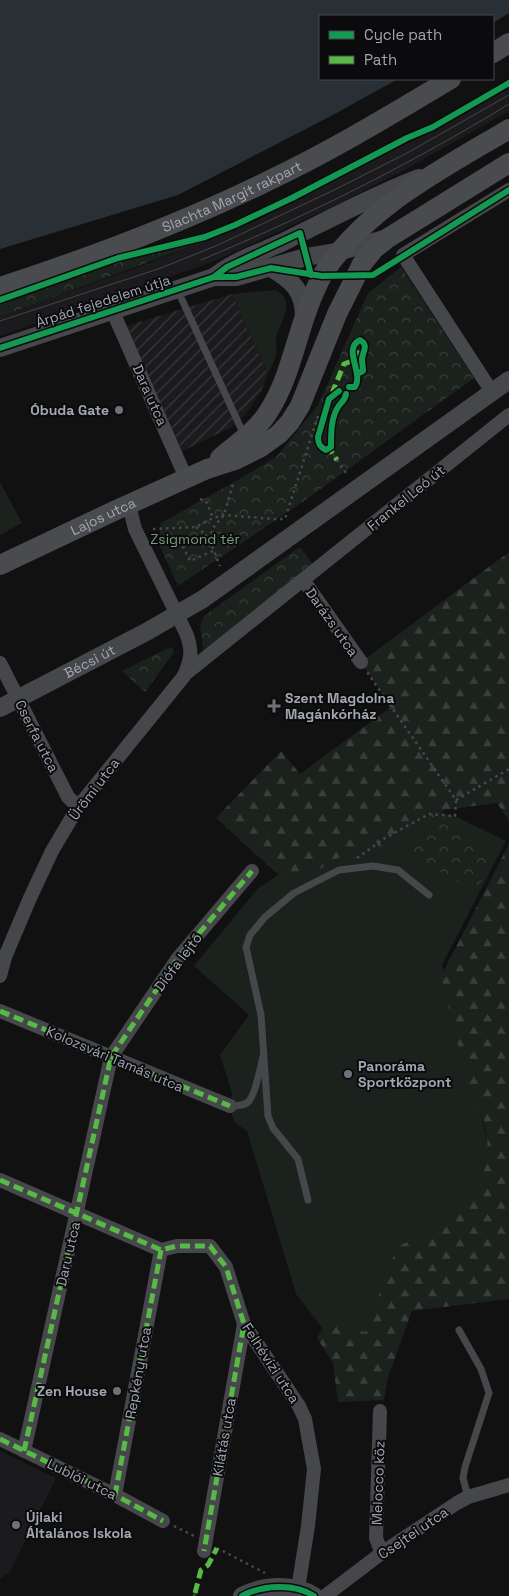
<svg xmlns="http://www.w3.org/2000/svg" width="509" height="1596" viewBox="0 0 509 1596" font-family="'Space Grotesk',sans-serif">
	<style>
		.built { fill: #1b1b1d }
		.industrial { fill: url(#industrial-furrows) }
		.grass { fill: #1b211c }
		.forest { fill: url(#forest-firs) }
		.park { fill: url(#park-crowns) }
		.water { fill: #283036 }
		.lines { fill: none; stroke-linecap: round; stroke-linejoin: round }
		.path { stroke: #47484c; stroke-width: 2.5; stroke-dasharray: 2.5 4; stroke-linecap: butt }
		.service { stroke: #46474a; stroke-width: 7 }
		.minor { stroke: #46474a; stroke-width: 14 }
		.tertiary { stroke: #46474a; stroke-width: 18 }
		.secondary { stroke: #4a4b4e; stroke-width: 20 }
		.tram { stroke: #46474a; stroke-width: 1 }
		.quiet { stroke: #58b947; stroke-width: 5; stroke-dasharray: 10 5; stroke-linecap: butt }
		.cycleway-casing { stroke: #0b0b0d; stroke-width: 9 }
		.cycleway { stroke: #139951; stroke-width: 6 }
		.poi-dot { fill: #6f727a; stroke: #0b0b0d; stroke-width: 2 }
		.labels { text-anchor: middle; stroke-width: 4; stroke-linejoin: round; paint-order: stroke }
		.street-label { font-size: 14px; fill: #a2a7b2; stroke: #0b0b0d }
		.poi-label { font-size: 14px; font-weight: bold; fill: #a2a7b2; stroke: #0b0b0d; text-anchor: start }
		.park-label { font-size: 14px; fill: #799d7a; stroke: #0b0b0d }
	</style>
	<defs>
		<pattern id="industrial-furrows" width="10" height="10" patternUnits="userSpaceOnUse" patternTransform="scale(1.25)"><rect width="10" height="10" fill="#1b1b1d"/><path d="M-1 1l2-2M0 10L10 0M9 11l2-2" fill="none" stroke="#39393b"/></pattern>
		<pattern id="forest-firs" width="22" height="20" patternUnits="userSpaceOnUse" patternTransform="scale(1.25)"><rect width="22" height="20" fill="#1b211c"/><path d="M5 1l3.5 6h-7zM16 11l3.5 6h-7z" fill="#393e3b"/></pattern>
		<pattern id="park-crowns" width="20" height="18" patternUnits="userSpaceOnUse" patternTransform="scale(1.25)"><rect width="20" height="18" fill="#1b211c"/><path d="M2 6a3 3 0 1 1 6 0M12 15a3 3 0 1 1 6 0" fill="none" stroke="#393e3b"/></pattern>
	</defs>
	<rect width="100%" height="100%" fill="#111"/>
	<!-- built -->
	<path class="built" d="M509,88V111L403,171L336,205L215,261L0,336V317L157,260L260,219L435,129Z
		M0,1451L56,1478L10,1572L0,1579Z"/>
	<!-- industrial -->
	<path class="industrial" d="M232,294L268,374L261,392L245,415L232,427L182,451L126,326Z"/>
	<!-- grass -->
	<path class="grass" d="M275,290C299,301 279,322 276,339C276,344 277,350 276,355C274,361 271,368 268,374L232,294Z
		M0,482L22,523L0,535Z
		M435,811L455,816L506,841L442,965L495,1169L368,1338L323,1329L296,1294L247,1131L234,1122L230,1106L232,1093L220,1055L249,1015L194,966L258,888L306,857Z"/>
	<!-- forest -->
	<path class="forest" d="M509,552V821L497,803L445,810L380,850L374,837L291,886L216,818L281,751L300,774L391,707L361,662Z
		M509,844V1299L412,1311L388,1377L384,1400L338,1402L333,1363L317,1338L326,1322L365,1332L397,1247C447,1225 500,1189 485,1126C483,1116 475,1105 472,1095C459,1056 451,1015 441,976Z"/>
	<!-- park -->
	<path class="park" d="M208,240L0,317V302L118,261Z
		M401,267L474,378L304,501L178,586L158,542L161,523L243,477L277,456L318,405L368,293Z
		M298,548H301L314,566L204,655L200,626L204,616Z
		M172,648L174,652L145,692L122,671L166,649Z
		M431,816L495,856L476,892L411,855Z"/>
	<!-- water -->
	<path class="water" d="M0,0H509V13L493,23V16H320V79H398L331,116L178,195L0,249Z"/>
	<g class="lines">
		<!-- path -->
		<path class="path" d="M337,460L346,473
			M200,499L206,501L213,518
			M196,527C214,540 211,547 220,566
			M153,529L196,527L213,518L224,515L274,519H285L318,416
			M207,535L183,547L190,561L213,551
			M210,540L213,528L224,515L233,484
			M456,800L509,769
			M357,858L385,838L429,814L455,816L456,800L367,672
			M174,1526L194,1536
			M217,1548L265,1573
			M194,1596L195,1593"/>
		<!-- service -->
		<path class="service" d="M178,291L244,435
			M230,1106C236,1106 245,1106 249,1101C256,1093 260,1068 263,1057
			M308,1200L298,1159L273,1128L268,1116L261,1015L246,947L250,935L265,917L294,893L339,870L373,866L398,870L429,895
			M459,1330L481,1369L489,1393L465,1467L463,1478L468,1497"/>
		<!-- minor -->
		<path class="minor" d="M113,312L186,478
			M492,392L403,255L509,190
			M304,581L361,662
			M0,663L68,797L78,807
			M184,675L509,415
			M0,976L5,957L30,898L52,851L78,807L184,676C191,659 193,651 186,633L135,529L129,505
			M0,1011L230,1106
			M0,1180L161,1250L177,1246H210L226,1267L244,1324L299,1406L305,1419L314,1469L308,1526L298,1589
			M380,1411L376,1538L379,1546L383,1552
			M0,1439L115,1495L163,1521
			M24,1451L111,1057L178,958L252,871
			M115,1495L161,1250
			M204,1551L244,1324
			M325,1596L383,1552L457,1503L468,1497L509,1485"/>
		<!-- tertiary -->
		<g class="tertiary">
			<path d="M271,268C293,281 304,291 304,318"/>
			<path d="M214,277C234,261 259,253 283,242C328,220 372,196 419,178"/>
			<path d="M0,348L214,277H236L306,257L341,251L388,238"/>
			<path id="s1" d="M0,708L148,631L203,599L509,380"/>
			<path d="M242,1596C262,1585 295,1583 314,1596"/>
		</g>
		<!-- secondary -->
		<g class="secondary">
			<path d="M493,53L509,43"/>
			<path id="s2" d="M0,287C92,257 185,222 272,179C333,150 392,114 451,79"/>
			<path d="M220,458C236,444 255,432 267,414C291,378 296,334 313,295C316,288 319,281 323,274C366,207 442,169 509,129"/>
			<path id="s3" d="M0,565L114,511L207,469L235,460L261,447L279,434L290,422L300,406L337,314L362,264L374,249L388,238L509,163"/>
		</g>
		<!-- tram -->
		<path class="tram" d="M201,260C307,216 411,164 509,104
			M0,321L161,268L218,245L336,189L409,152L509,95
			M141,639L202,604L509,384
			M0,704L147,628L198,597L281,539L489,387L509,374"/>
		<!-- quiet -->
		<path class="quiet" d="M334,394L333,391L344,364L357,359L361,345L353,335
			M327,445L337,460
			M0,1011L230,1106
			M0,1180L161,1250L177,1246H210L226,1267L244,1324L204,1551
			M0,1439L115,1495L163,1521
			M24,1451L111,1057L178,958L252,871
			M115,1495L161,1250
			M195,1593L201,1570L208,1565L217,1548"/>
		<defs>
			<path id="cycleway" d="M214,277L227,267L300,233L311,275
				M0,300L118,258L205,237L235,225L292,198L407,138L433,127L509,83
				M0,348L214,277H236L271,268L322,276L373,275L509,190
				M349,387H355C364,373 342,349 360,340C369,345 363,351 362,359C362,363 363,367 363,371L357,374
				M339,391L329,399L318,437C318,444 320,447 326,450L331,447C331,433 331,418 338,407C341,402 345,401 346,394
				M242,1596C262,1585 295,1583 314,1596"/>
		</defs>
		<!-- cycleway casing -->
		<use href="#cycleway" class="cycleway-casing"/>
		<!-- cycleway -->
		<use href="#cycleway" class="cycleway"/>
	</g>
	<!-- markers -->
	<g class="poi-dot">
		<circle cx="119" cy="410" r="5"/>
		<path d="M271.5 698.5h5v5h5v5h-5v5h-5v-5h-5v-5h5z"/>
		<circle cx="348" cy="1074" r="5"/>
		<circle cx="117" cy="1391" r="5"/>
		<circle cx="16" cy="1525" r="5"/>
	</g>
	<g class="labels">
		<!-- street labels -->
		<g class="street-label">
			<text dy="5" stroke="none"><textPath href="#s2" startOffset="249">Slachta Margit rakpart</textPath></text>
			<text transform="translate(103 301) rotate(-18)" y="5">Árpád fejedelem útja</text>
			<text transform="translate(150 395) rotate(66)" y="5">Dara utca</text>
			<text transform="translate(406 498) rotate(-39)" y="5">Frankel Leó út</text>
			<text dy="5" stroke="none"><textPath href="#s3" startOffset="114">Lajos utca</textPath></text>
			<text transform="translate(332 622) rotate(55)" y="5">Darázs utca</text>
			<text dy="5" stroke="none"><textPath href="#s1" startOffset="101">Bécsi út</textPath></text>
			<text transform="translate(37 736) rotate(63)" y="5">Cserfa utca</text>
			<text transform="translate(94 789) rotate(-53)" y="5">Ürömi utca</text>
			<text transform="translate(178 962) rotate(-53)" y="5">Diófa lejtő</text>
			<text transform="translate(115 1059) rotate(23)" y="5">Kolozsvári Tamás utca</text>
			<text transform="translate(68 1254) rotate(-77)" y="5">Daru utca</text>
			<text transform="translate(271 1363) rotate(57)" y="5">Felhévízi utca</text>
			<text transform="translate(138 1373) rotate(-80)" y="5">Repkény utca</text>
			<text transform="translate(224 1437) rotate(-80)" y="5">Kilátás utca</text>
			<text transform="translate(82 1479) rotate(26)" y="5">Lublói utca</text>
			<text transform="translate(378 1483) rotate(-88)" y="5">Melocco köz</text>
			<text transform="translate(413 1533) rotate(-34)" y="5">Csejtei utca</text>
		</g>
		<!-- poi labels -->
		<g class="poi-label">
			<text x="109" y="415" text-anchor="end">Óbuda Gate</text>
			<text x="285" y="703">Szent Magdolna<tspan x="285" dy="16">Magánkórház</tspan></text>
			<text x="358" y="1071">Panoráma<tspan x="358" dy="16">Sportközpont</tspan></text>
			<text x="107" y="1396" text-anchor="end">Zen House</text>
			<text x="26" y="1522">Újlaki<tspan x="26" dy="16">Általános Iskola</tspan></text>
		</g>
		<!-- park labels -->
		<g class="park-label">
			<text x="195" y="544">Zsigmond tér</text>
		</g>
	</g>
	<!-- legend -->
	<rect x="319" y="15" width="175" height="65" fill="#0b0b0d" stroke="#47494f"/>
	<rect x="329" y="31" width="25" height="8" fill="#139951" stroke="#47494f"/>
	<text x="364" y="40" font-size="15" fill="#a2a7b2">Cycle path</text>
	<rect x="329" y="56" width="25" height="8" fill="#58b947" stroke="#47494f"/>
	<text x="364" y="65" font-size="15" fill="#a2a7b2">Path</text>
</svg>
